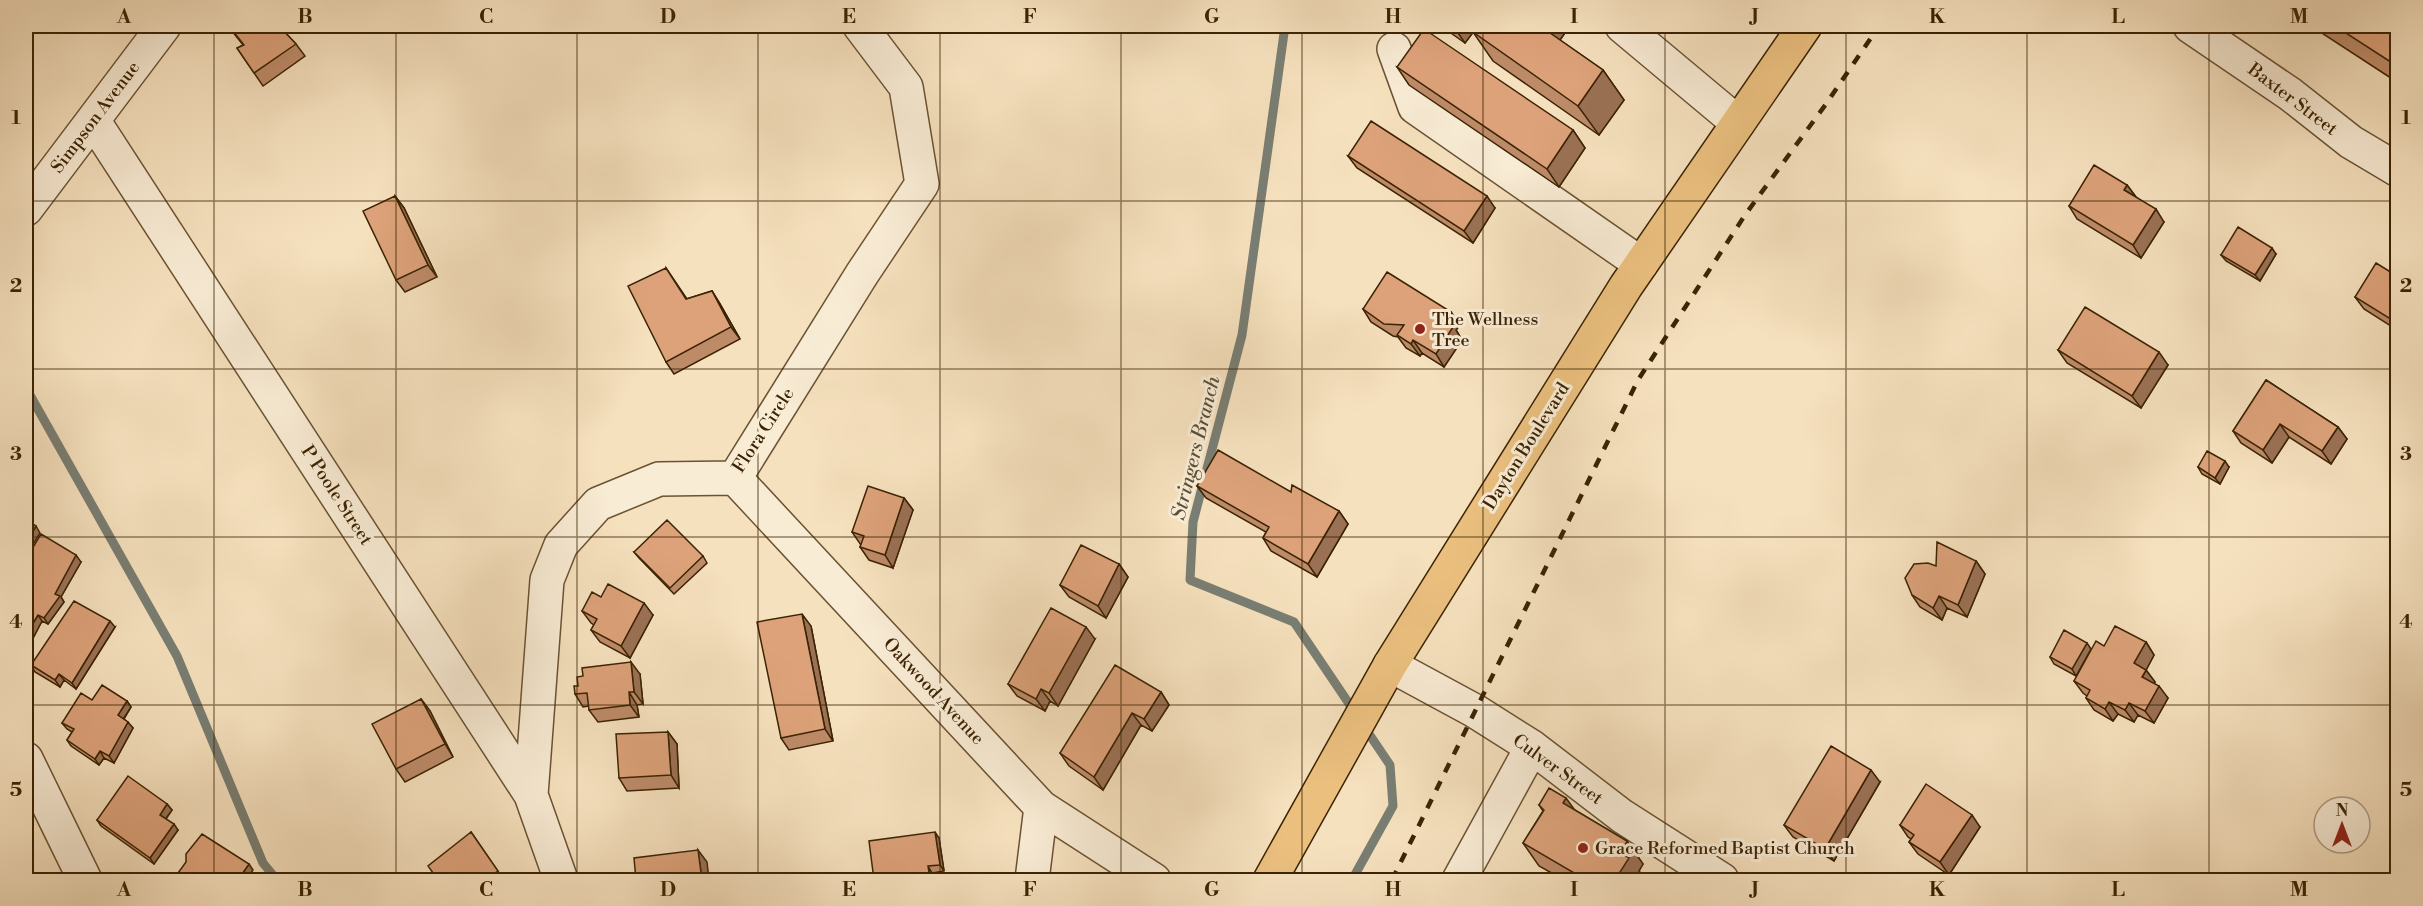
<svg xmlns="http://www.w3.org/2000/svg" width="2423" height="906" viewBox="0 0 2423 906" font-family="'Libre Bodoni',serif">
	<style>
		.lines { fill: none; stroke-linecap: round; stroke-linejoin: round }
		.stream { stroke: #797e73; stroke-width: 9 }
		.minor-casing { stroke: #6a5232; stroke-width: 36 }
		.major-casing { stroke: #3b2303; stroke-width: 36 }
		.minor { stroke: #f9ecd5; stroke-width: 33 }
		.major { stroke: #ebc07f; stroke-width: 33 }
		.rail { stroke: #3b2303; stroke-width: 4.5; stroke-dasharray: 10 10; stroke-linecap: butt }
		.wall { fill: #be8b69; stroke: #3b2303; stroke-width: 1.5 }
		.shaded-wall { fill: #9b7155; stroke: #3b2303; stroke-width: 1.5 }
		.building { fill: #dda27a; stroke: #3b2303; stroke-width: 1.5 }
		.grid { fill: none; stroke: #3b2303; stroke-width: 1.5; stroke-opacity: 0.55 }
		.poi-dot { fill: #8f2418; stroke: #f9ecd5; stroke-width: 2 }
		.labels { text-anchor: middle; stroke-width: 6; stroke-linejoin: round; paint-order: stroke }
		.street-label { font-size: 18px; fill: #3b2303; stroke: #f9ecd5 }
		.poi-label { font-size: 18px; fill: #3b2303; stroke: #f9ecd5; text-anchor: start }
		.water-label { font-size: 20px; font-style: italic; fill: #5a513b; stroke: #f9ecd5 }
		.neatline { fill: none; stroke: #3b2303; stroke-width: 2 }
		.grid-label { font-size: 20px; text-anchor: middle; font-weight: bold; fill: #3b2303 }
	</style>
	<rect width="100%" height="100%" fill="#f6e1be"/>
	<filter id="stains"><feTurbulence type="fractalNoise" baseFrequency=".00333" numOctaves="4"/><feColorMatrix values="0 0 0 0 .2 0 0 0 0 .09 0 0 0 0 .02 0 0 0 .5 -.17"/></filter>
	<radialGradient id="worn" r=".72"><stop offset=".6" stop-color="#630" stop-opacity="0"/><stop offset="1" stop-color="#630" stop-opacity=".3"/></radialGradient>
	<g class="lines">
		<!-- stream -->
		<path class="stream" d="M1285,26L1242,335L1193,522L1190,580L1294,622L1356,714
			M26,388L177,656L263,863L277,880
			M1352,880L1393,806L1390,765L1363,725"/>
		<defs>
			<path id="minor" d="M1622,26L1738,123
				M2190,26L2290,94L2351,142L2398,170
				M1394,49L1415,107L1641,264
				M93,120L531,795L561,880
				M26,209L164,26
				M735,478L1041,807L1154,880
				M1390,665L1475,711L1532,747L1622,816L1722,880
				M26,759L85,880
				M531,795L547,580L561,545L598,504L659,479L735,478L862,274L922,184L906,87L860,26
				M1032,880L1041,807
				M1459,880L1532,747"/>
			<path id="major" d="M1270,880L1390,665L1626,286L1805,26"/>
		</defs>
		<!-- minor casing -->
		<use href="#minor" class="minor-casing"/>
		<!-- major casing -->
		<use href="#major" class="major-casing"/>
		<!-- minor -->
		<use href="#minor" class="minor"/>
		<!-- major -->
		<use href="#major" class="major"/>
		<!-- rail -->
		<path class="rail" d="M1392,880L1638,380L1745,215L1826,104L1879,26"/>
	</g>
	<!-- wall -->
	<path class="wall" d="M228,26H279L296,44L305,56L263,86L237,48L243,45Z
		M1441,26H1568L1569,27L1560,40L1603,70L1624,100L1599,135L1493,61L1473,32L1465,43Z
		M2311,26H2397V82Z
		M1397,67L1573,130L1585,148L1559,187L1409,85Z
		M1348,156L1495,208L1473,243L1357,168Z
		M2127,185L2136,197L2164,222L2141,258L2077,219L2069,206Z
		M395,196L404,208L437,277L405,292L396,280Z
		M2276,254L2260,281L2226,261L2221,255Z
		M666,268L687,299L712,291L720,304L740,339L674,374L666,362Z
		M2397,276V330L2364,309L2355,297Z
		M1363,309L1451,312L1460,325L1456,330L1462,340L1444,367L1422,353L1420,356L1406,348L1398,337L1393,336L1371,322Z
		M2058,350L2168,365L2141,408L2067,363Z
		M2266,380L2338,427L2347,439L2331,464L2289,437L2272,463L2241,443L2233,431Z
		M2198,467H2229L2220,484L2202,474Z
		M1197,486L1291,492L1339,511L1348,524L1317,577L1271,551L1263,538L1266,532L1206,498Z
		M904,498L913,510L893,568L869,560L860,547L861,545L852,532Z
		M634,552L703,556L707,563L674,594L639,558Z
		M26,559L81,562L61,597L64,602L48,624L42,621L31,642L26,639Z
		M1976,561L1985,574L1967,617L1947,608L1942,620L1920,607L1912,595L1936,566Z
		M1119,564L1128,577L1106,618L1069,597L1060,585Z
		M601,597L653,615L630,658L600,642L591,630L594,625L591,623L582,611Z
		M811,626L833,741L789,750L781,738Z
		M115,627L76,689L64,680L60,687L35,672L31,665Z
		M1095,639L1058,706L1050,701L1045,711L1017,696L1008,684Z
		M2146,642L2154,655L2146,670L2155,682L2154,683L2168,698L2154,723L2138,715L2134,722L2118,714L2113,721L2094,710L2086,698L2087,696L2083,693L2074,681L2104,646Z
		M2091,649L2076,676L2054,664L2050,657Z
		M640,674L643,704L637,705L639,717L598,722L589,710V706L583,707L575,694Z
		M1161,692L1169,705L1152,731L1141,725L1103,790L1069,766L1060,753Z
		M421,699L430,711L453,757L405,782L396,769Z
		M92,700L127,701L131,707L124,719L133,728L114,763L104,758L99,765L71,746L67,740L72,732L67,729L62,723Z
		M668,732L677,744L679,788L627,791L619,778Z
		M1880,782L1834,861L1793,837L1784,825Z
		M167,804L172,810L166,819L178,830L154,864L101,826L97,820Z
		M1539,805L1575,810L1627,841L1643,864L1639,871L1645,880H1564L1539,866L1523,843L1543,811Z
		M1900,825L1980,827L1949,875L1918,854L1909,842L1911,839L1908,837Z
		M471,832L504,880H438Z
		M939,838L944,871L932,873L933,880H874Z"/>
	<!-- shaded-wall -->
	<path class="shaded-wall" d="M1453,26H1478L1465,43Z
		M1536,26H1568L1569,27L1553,50Z
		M1603,70L1624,100L1599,135L1578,106Z
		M1573,130L1585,148L1559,187L1547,169Z
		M2127,185L2136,197L2124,190Z
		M395,196L404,208L437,277L428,265Z
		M1487,196L1495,208L1473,243L1464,231Z
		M2156,209L2164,222L2141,258L2133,245Z
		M2272,248L2276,254L2260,281L2255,275Z
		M712,291L720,304L740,339L731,327Z
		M1451,312L1460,325L1456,330L1462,340L1444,367L1436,354L1444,322Z
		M1413,340L1422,353L1420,356L1411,344Z
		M2159,352L2168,365L2141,408L2132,396Z
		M2280,424L2289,437L2272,463L2263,450Z
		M2338,427L2347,439L2331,464L2322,451Z
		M2225,461L2229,467L2220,484L2215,478Z
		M904,498L913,510L893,568L885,555Z
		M1339,511L1348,524L1317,577L1308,564Z
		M36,526L40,533L26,556V543Z
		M76,555L81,562L61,597L64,602L48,624L44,618L55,594Z
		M1976,561L1985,574L1967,617L1958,605Z
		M1119,564L1128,577L1106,618L1098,606Z
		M1939,596L1947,608L1942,620L1933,608Z
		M644,603L653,615L630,658L621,646Z
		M802,614L811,626L833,741L825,729Z
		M38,615L42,621L31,642L26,635Z
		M110,621L115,627L76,689L72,683Z
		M1086,627L1095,639L1058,706L1049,693Z
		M2146,642L2154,655L2143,676L2134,663Z
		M2087,643L2091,649L2076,676L2072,669Z
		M631,662L640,674L643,704L634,692Z
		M2146,670L2155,682L2151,689L2142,677Z
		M59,674L64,680L60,687L55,680Z
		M2159,686L2168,698L2154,723L2145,711Z
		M1041,689L1050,701L1045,711L1036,699Z
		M629,692L637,705L639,717L630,705Z
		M1161,692L1169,705L1152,731L1144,719Z
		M421,699L430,711L453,757L445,744Z
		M127,701L131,707L122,721L118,715Z
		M2109,702L2118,714L2113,721L2105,709Z
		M2129,703L2138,715L2134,722L2125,710Z
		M1132,713L1141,725L1103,790L1094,777Z
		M128,722L133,728L114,763L109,756Z
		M668,732L677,744L679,788L671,775Z
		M100,751L104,758L99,765L95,759Z
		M1871,770L1880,782L1834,861L1825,849Z
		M1566,798L1582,820L1563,803Z
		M167,804L172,810L164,821L160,815Z
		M1972,815L1980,827L1949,875L1940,862Z
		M174,824L178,830L154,864L150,858Z
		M935,832L939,838L944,871L940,865Z
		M1627,841L1643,864L1639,871L1645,880H1615L1621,853Z
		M698,850L707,862L709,880H702Z
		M249,864L253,870L246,880H238Z
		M928,866L932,873L933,880H930V879Z
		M1605,876L1609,880H1602Z"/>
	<!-- building -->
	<path class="building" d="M229,26H279L296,44L254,73L237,48L244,45Z
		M1477,26H1540L1603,70L1578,106L1473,32Z
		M2335,26H2397V66Z
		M1424,29L1573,130L1547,169L1397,67Z
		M1371,121L1487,196L1464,231L1348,156Z
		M2094,165L2127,185L2124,190L2156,209L2133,245L2069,206Z
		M395,196L428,265L396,280L363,211Z
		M2238,227L2272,248L2255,275L2221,255Z
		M2376,263L2397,276V323L2355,297Z
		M666,268L686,299L712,291L731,327L666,362L628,286Z
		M1387,272L1451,312L1444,322L1453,327L1436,354L1413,340L1411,344L1397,335L1404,325L1384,324L1363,309Z
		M2085,307L2159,352L2132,396L2058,350Z
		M2266,380L2338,427L2322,451L2280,424L2263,450L2233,431Z
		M1218,450L1291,492L1292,485L1339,511L1308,564L1263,538L1269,527L1197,486Z
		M2207,451L2225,461L2215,478L2198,467Z
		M868,486L904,498L885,555L860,547L864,536L852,532Z
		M26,520L36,526L26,543Z
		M667,520L703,556L670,588L634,552Z
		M41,534L76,555L55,594L60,596L44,618L38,615L26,635V559Z
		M1937,542L1976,561L1958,605L1939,596L1933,608L1912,595L1905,578L1914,564L1928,563L1936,566Z
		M1081,545L1119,564L1098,606L1060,585Z
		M608,584L644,603L621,646L591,630L597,619L582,611L592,592L601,597Z
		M74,601L110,621L72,683L59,674L55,680L31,665Z
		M1051,608L1086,627L1049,693L1041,689L1036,699L1008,684Z
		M802,614L825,729L781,738L757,622Z
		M2115,626L2146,642L2134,663L2146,670L2142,677L2159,686L2145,711L2129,703L2125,710L2109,702L2105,709L2086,698L2090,690L2074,681L2096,641L2104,646Z
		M2064,630L2087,643L2072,669L2050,657Z
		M631,662L634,692H629L630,705L589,710L587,693L575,694L574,686H578L577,677L583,676L582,668Z
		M1115,665L1161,692L1144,719L1132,713L1094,777L1060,753Z
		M102,685L127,701L118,715L128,722L109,756L100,751L95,759L67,740L74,729L62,723L81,693L92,700Z
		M421,699L445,744L396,769L372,724Z
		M668,732L671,775L619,778L616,734Z
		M1831,746L1871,770L1825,849L1784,825Z
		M128,776L167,804L160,815L174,824L150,858L97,820Z
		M1926,784L1972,815L1940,862L1909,842L1914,835L1900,825Z
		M1549,788L1566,798L1563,803L1627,841L1621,853L1629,858L1615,880L1605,876L1602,880H1586L1523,843L1544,810L1539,805Z
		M471,832L498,871L485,880H438L428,866Z
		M935,832L940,865L928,866L930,879L921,880H874L869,841Z
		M202,834L249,864L238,880H173L186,862V854Z
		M698,850L702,880H636L634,858Z"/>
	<!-- grid -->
	<path class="grid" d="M214,26V880M396,26V880M577,26V880M758,26V880M940,26V880M1121,26V880M1302,26V880M1483,26V880M1665,26V880M1846,26V880M2027,26V880M2209,26V880M26,201H2398M26,369H2398M26,537H2398M26,705H2398"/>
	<!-- markers -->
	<g class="poi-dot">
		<circle cx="1420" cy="329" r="6"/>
		<circle cx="1583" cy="848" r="6"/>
	</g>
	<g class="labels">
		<!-- street labels -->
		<g class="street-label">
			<text transform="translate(2293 99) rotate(37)" y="6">Baxter Street</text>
			<text transform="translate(95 117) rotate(-53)" y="6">Simpson Avenue</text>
			<text transform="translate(763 430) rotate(-57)" y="6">Flora Circle</text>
			<text transform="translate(1526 446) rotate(-58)" y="6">Dayton Boulevard</text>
			<text transform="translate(337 495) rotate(57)" y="6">P Poole Street</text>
			<text transform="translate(934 691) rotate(47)" y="6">Oakwood Avenue</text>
			<text transform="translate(1558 769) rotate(36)" y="6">Culver Street</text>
		</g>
		<!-- poi labels -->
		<g class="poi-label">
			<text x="1432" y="325">The Wellness<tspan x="1432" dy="21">Tree</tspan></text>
			<text x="1595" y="854">Grace Reformed Baptist Church</text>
		</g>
		<!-- water labels -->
		<g class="water-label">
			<text transform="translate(1195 448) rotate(-76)" y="7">Stringers Branch</text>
		</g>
	</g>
	<!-- margin -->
	<rect width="2423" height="906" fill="none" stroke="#f6e1be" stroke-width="66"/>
	<!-- north arrow -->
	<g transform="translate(2342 825)"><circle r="28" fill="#f9ecd5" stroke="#ad9c81" stroke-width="1.5"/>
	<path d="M0-4.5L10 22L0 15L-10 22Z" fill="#8f2418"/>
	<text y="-9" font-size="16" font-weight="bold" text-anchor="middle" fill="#3b2303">N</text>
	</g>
	<rect x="33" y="33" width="2357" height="840" class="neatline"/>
	<g class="grid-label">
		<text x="124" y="23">A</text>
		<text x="305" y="23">B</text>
		<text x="486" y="23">C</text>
		<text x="668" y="23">D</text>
		<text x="849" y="23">E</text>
		<text x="1030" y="23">F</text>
		<text x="1212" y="23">G</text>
		<text x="1393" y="23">H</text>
		<text x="1574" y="23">I</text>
		<text x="1755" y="23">J</text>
		<text x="1937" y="23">K</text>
		<text x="2118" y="23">L</text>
		<text x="2299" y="23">M</text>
		<text x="16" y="124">1</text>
		<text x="2406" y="124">1</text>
		<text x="16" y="292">2</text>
		<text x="2406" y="292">2</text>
		<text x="16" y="460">3</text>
		<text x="2406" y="460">3</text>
		<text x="16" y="628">4</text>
		<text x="2406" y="628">4</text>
		<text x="16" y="796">5</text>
		<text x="2406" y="796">5</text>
		<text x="124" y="896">A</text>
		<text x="305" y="896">B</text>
		<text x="486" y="896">C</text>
		<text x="668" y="896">D</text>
		<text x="849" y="896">E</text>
		<text x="1030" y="896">F</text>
		<text x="1212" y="896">G</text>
		<text x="1393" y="896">H</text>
		<text x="1574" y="896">I</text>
		<text x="1755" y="896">J</text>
		<text x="1937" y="896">K</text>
		<text x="2118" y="896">L</text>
		<text x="2299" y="896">M</text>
	</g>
	<rect width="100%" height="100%" filter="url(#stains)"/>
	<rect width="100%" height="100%" fill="url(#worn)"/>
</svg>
